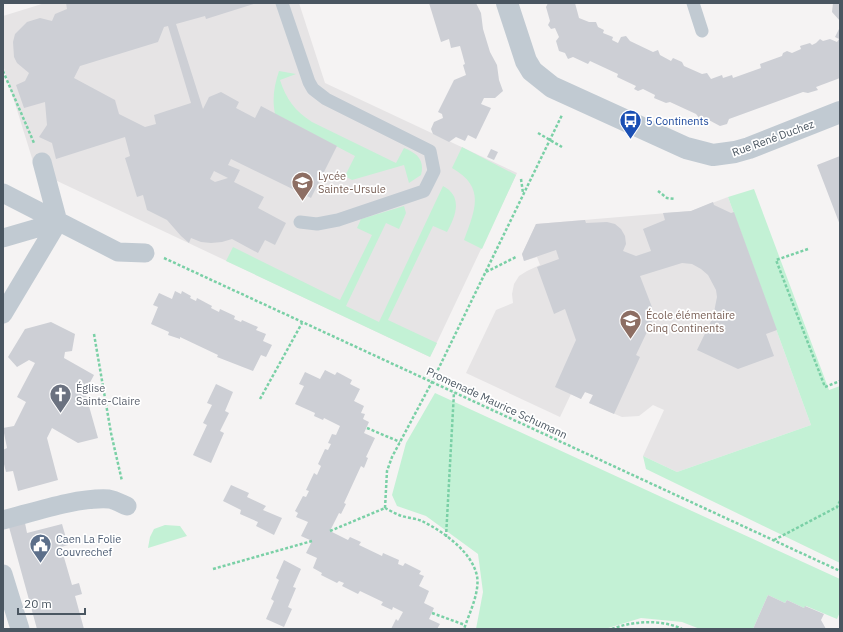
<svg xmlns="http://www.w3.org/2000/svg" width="843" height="632" viewBox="0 0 843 632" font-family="'IBM Plex Sans',sans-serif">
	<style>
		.education { fill: #e6e4e5 }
		.green { fill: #c3f1d5 }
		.building { fill: #cdcfd5; fill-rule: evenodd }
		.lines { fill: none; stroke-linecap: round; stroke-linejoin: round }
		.path { stroke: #7ad0a6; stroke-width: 2.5; stroke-dasharray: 3 2; stroke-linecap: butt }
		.service { stroke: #c1cad2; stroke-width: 13 }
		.pedestrian { stroke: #c1cad2; stroke-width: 19 }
		.minor { stroke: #c1cad2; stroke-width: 22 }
		.labels { text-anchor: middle; stroke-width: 3.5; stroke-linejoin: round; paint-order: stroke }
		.transit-label { font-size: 11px; fill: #164399; stroke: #fff; text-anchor: start }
		.street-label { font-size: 11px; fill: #4a5661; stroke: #fff }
		.education-label { font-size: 11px; fill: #785e54; stroke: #fff; text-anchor: start }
		.worship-label { font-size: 11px; fill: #5b616d; stroke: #fff; text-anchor: start }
		.service-label { font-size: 11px; fill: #4e5e75; stroke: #fff; text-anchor: start }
	</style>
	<rect width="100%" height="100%" fill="#f5f3f3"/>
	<!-- education -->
	<path class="education" d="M45,3H299L325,83L517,173L430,357L36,171L3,65V16Z
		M728,197L811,425L677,472L643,456L664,410L653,405L639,416L622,417L589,403L593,395L585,392L581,399L571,394L560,417L466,373L496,310L513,303L512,294L514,284L519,276L527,271L540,265L537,257L524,261L522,254L536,224L691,211Z"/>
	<!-- green -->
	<path class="green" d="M279,71L296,74L280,80C286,99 295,111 312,122L396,163L404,148C417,153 425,160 421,175L409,183L404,165L352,180L345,176L355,156L275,114C272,99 274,86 279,71Z
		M462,147L516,175L482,249L464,240C475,210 486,187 452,168Z
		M443,186C464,197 455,217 447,232L433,226L388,320L437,343L430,357L226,261L233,247L340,300L372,235L357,228L361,219L404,206L406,213L399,229L386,223L346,306L379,322Z
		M754,189L829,390L840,386V563L646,469L643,456L677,472L811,425L728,197Z
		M435,393L840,579V612L837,619L806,606L804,608L787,600L785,603L768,595L753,629H700L682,622L641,618L605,629H476L483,592L478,554L426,516L397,506L392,495L406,443Z
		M165,525L180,526L187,536L148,548L150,537L154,529Z"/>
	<!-- building -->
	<path class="building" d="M66,3H257L206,19L205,16L176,24L203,109L209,97L221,92L239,102L236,108L255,118L261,106L337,146L311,198L231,159L228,165L240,170L234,182L264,197L258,208L286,223L275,245L265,240L258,253L232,239L222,242L211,243L201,242L191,238L189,243L181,236L167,220L147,210L143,195L137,197L125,158L130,156L125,137L56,159L52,143L39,137L47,125L45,102L24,108L16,85L25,81L29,73L17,63L14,57L13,42L15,34L27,22L40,18L52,21L55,14L67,9ZM168,26L191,103L154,115L156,124L145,127L119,114L115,100L74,78L80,66L158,42L164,27ZM214,171L228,178L215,182L210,179Z
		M429,3H476L481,13L483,29L490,52L497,65L499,80L503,91L495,98H484L481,104L491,108L476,139L468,135L465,141L456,137L449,142L433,134L431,129L434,122L443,118L442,114L438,112L454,80L466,75L463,65L465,64L460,46L451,48L449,39L441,42Z
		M548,3H575L579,18L589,22H596L598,27L604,30L603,33L613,37L612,40L618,43L621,37L626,36L630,41L653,52L658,50L660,55L671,61L673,58L682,62L684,66L702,74L707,73L711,79L722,75L723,78L732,75L733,78L761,68L760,64L782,56L783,53L787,51L792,53L801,49L800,46L810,43L812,45L816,43L820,39L823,41L830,39L837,42L839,39L835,37L840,27V78L816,87L818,90L808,93L803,92L729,119L727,124L720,126L705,118L700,119L696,114L670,102L666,103L654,98L655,95L643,89L638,91L634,89L636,86L617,77L618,74L590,61L588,64L573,57L568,59L565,53L559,51L556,41L559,37L555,28L551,29L548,25L550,21L546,7Z
		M833,3H840V21L832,12Z
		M491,149L498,152L494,160L487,157Z
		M840,156V225L817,165Z
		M713,202L714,205L731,213L734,212L777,330L766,334L774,356L738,369L697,350L713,317L717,297L716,290L708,275L701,269L692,264L682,263L640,276L655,315L636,355L640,357L614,414L589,403L593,395L585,392L581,399L555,387L576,340L565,309L554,314L537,267L559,259L556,250L524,261L522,254L536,224L585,220L586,223L607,222L615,224L621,229L625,236L626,244L623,251L636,256L651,251L643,229L665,220L663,213L691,211Z
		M175,291L181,294L182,291L191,296L190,298L196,301L197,298L212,306L211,308L219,312L220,309L235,316L234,319L241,322L242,320L258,327L256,330L266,334L263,341L272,345L266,357L261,355L253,371L217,357L218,355L180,337V339L168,335L169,332L151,324L158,307L153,305L159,293L172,299Z
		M51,322L75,334L72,351L65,352L64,358L94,375L85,392L98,438L78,443L52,428L47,438L58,480L18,491L13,471L6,472L3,460V450L7,448L3,428L14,426L26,402L17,397L35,363L29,360L17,367L8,357L25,329Z
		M325,370L335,375L337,372L352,380L350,384L360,389L354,401L364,406L361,413L365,414L363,419L369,422L364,433L375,438L366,457L368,458L364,468L361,466L344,503L346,504L341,514L339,513L330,531L348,540L350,537L361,542L359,545L382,556L383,553L399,560L398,564L403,566L405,563L421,571L419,574L424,576L419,586L429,591L424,603L434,608L429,619L440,624L437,629H391L396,619L398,621L403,612L393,607L392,610L381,605L383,602L360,591L358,594L342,586L344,583L339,581L337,583L321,575L322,573L313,568L317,558L306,553L312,541L301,536L308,522L296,517L298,513L295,511L303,496L306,497L309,491L306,490L314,473L317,475L321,466L318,464L325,449L328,450L331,444L328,443L332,434L336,435L340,426L324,418L323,420L314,416L315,413L295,404L304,386L299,384L305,372L320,379Z
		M216,384L233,392L225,411L229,413L220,431L224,433L211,463L193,455L207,425L203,423L212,405L207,403Z
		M231,485L249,493L247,497L266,506L263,510L282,518L274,535L256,526L258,522L240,514L241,510L223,501Z
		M25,523L27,533L62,524L68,545L61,547L72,585L79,583L82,594L75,596L84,629H37L9,527Z
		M284,560L301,569L293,587L296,588L288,607L292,609L284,627L266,619L274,601L271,599L279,580L276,578Z
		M768,595L785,603L787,600L804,608L805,606L824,614L821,620L826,629H753Z"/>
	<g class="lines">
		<!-- path -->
		<path class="path" d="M3,71L34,143
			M538,133L562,147
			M521,179L523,193
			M658,191L667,198L675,199
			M808,249L776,260L825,387L840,381
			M164,258L840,571
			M486,272L516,257
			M94,334L111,433L122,481
			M260,399L302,323
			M367,428L400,442
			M840,501L837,507L840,508
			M385,508L387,471L392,457L432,382L562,115
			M385,508C389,510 394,513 399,515C406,518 415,518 422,521C444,532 472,552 477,576C480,592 469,614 464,629
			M330,531L385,508
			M446,537L454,392
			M774,540L837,507
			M213,569L312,541
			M432,613L465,625
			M612,629C632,621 662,619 682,629"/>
		<!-- service -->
		<path class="service" d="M282,3L309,82L313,89L326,99L430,151L434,171L424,191L338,220L317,224L300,222
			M693,3L702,31"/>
		<!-- pedestrian -->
		<path class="pedestrian" d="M42,162L58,222
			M3,193L118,252L145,253
			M3,238L58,222
			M3,314L58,222
			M3,520C34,512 78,497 109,499C115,500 122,504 127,506
			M3,574L20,629"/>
		<!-- minor -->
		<path class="minor" d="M507,3L526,61L532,71L552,87L686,148L713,155L735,152L749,148L840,112"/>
	</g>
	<!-- icons -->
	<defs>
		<symbol id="bus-pin" viewBox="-11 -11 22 30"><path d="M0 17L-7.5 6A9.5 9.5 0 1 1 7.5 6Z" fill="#1a4fb4" stroke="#fff"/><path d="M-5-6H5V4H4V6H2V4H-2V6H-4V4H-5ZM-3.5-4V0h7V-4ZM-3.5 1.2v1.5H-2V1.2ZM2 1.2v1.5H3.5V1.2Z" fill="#fff"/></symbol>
		<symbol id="school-pin" viewBox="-11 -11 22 30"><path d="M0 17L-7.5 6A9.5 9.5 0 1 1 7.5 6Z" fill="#8d6e63" stroke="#fff"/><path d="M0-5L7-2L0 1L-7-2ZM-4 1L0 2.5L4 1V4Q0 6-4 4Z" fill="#fff"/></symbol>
		<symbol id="church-pin" viewBox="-11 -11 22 30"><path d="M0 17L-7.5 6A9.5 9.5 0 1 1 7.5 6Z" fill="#6b7280" stroke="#fff"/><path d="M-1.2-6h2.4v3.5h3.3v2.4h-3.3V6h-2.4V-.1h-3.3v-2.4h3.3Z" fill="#fff"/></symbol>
		<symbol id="civic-pin" viewBox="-11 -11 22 30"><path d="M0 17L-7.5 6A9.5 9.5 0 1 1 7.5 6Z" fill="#5c6f8a" stroke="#fff"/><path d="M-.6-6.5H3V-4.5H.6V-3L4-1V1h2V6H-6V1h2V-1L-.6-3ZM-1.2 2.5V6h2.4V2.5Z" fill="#fff"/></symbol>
	</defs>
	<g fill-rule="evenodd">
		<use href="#bus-pin" x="618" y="108" width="25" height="34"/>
		<use href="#school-pin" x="290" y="170" width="25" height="34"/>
		<use href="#school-pin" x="618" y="308" width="25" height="34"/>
		<use href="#church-pin" x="48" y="382" width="25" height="34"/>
		<use href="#civic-pin" x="28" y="532" width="25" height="34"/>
	</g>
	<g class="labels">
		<!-- transit labels -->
		<g class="transit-label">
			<text x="646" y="125">5 Continents</text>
		</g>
		<!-- street labels -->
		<g class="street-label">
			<text transform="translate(773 138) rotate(-20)" y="4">Rue René Duchez</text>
			<text transform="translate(497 403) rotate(25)" y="4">Promenade Maurice Schumann</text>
		</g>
		<!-- education labels -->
		<g class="education-label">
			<text x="318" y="180">Lycée<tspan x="318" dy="13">Sainte-Ursule</tspan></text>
			<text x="646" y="319">École élémentaire<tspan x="646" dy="13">Cinq Continents</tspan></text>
		</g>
		<!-- worship labels -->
		<g class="worship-label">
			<text x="76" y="392">Église<tspan x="76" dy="13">Sainte-Claire</tspan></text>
		</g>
		<!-- service labels -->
		<g class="service-label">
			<text x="56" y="543">Caen La Folie<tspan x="56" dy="13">Couvrechef</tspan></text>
		</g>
	</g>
	<!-- border -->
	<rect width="843" height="632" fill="none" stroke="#4a5661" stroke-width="8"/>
	<!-- scale -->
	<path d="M18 608v6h67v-6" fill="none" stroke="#4a5661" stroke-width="2"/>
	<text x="24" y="608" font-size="12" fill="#4a5661" stroke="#ffffff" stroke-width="3" paint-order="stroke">20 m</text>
</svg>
